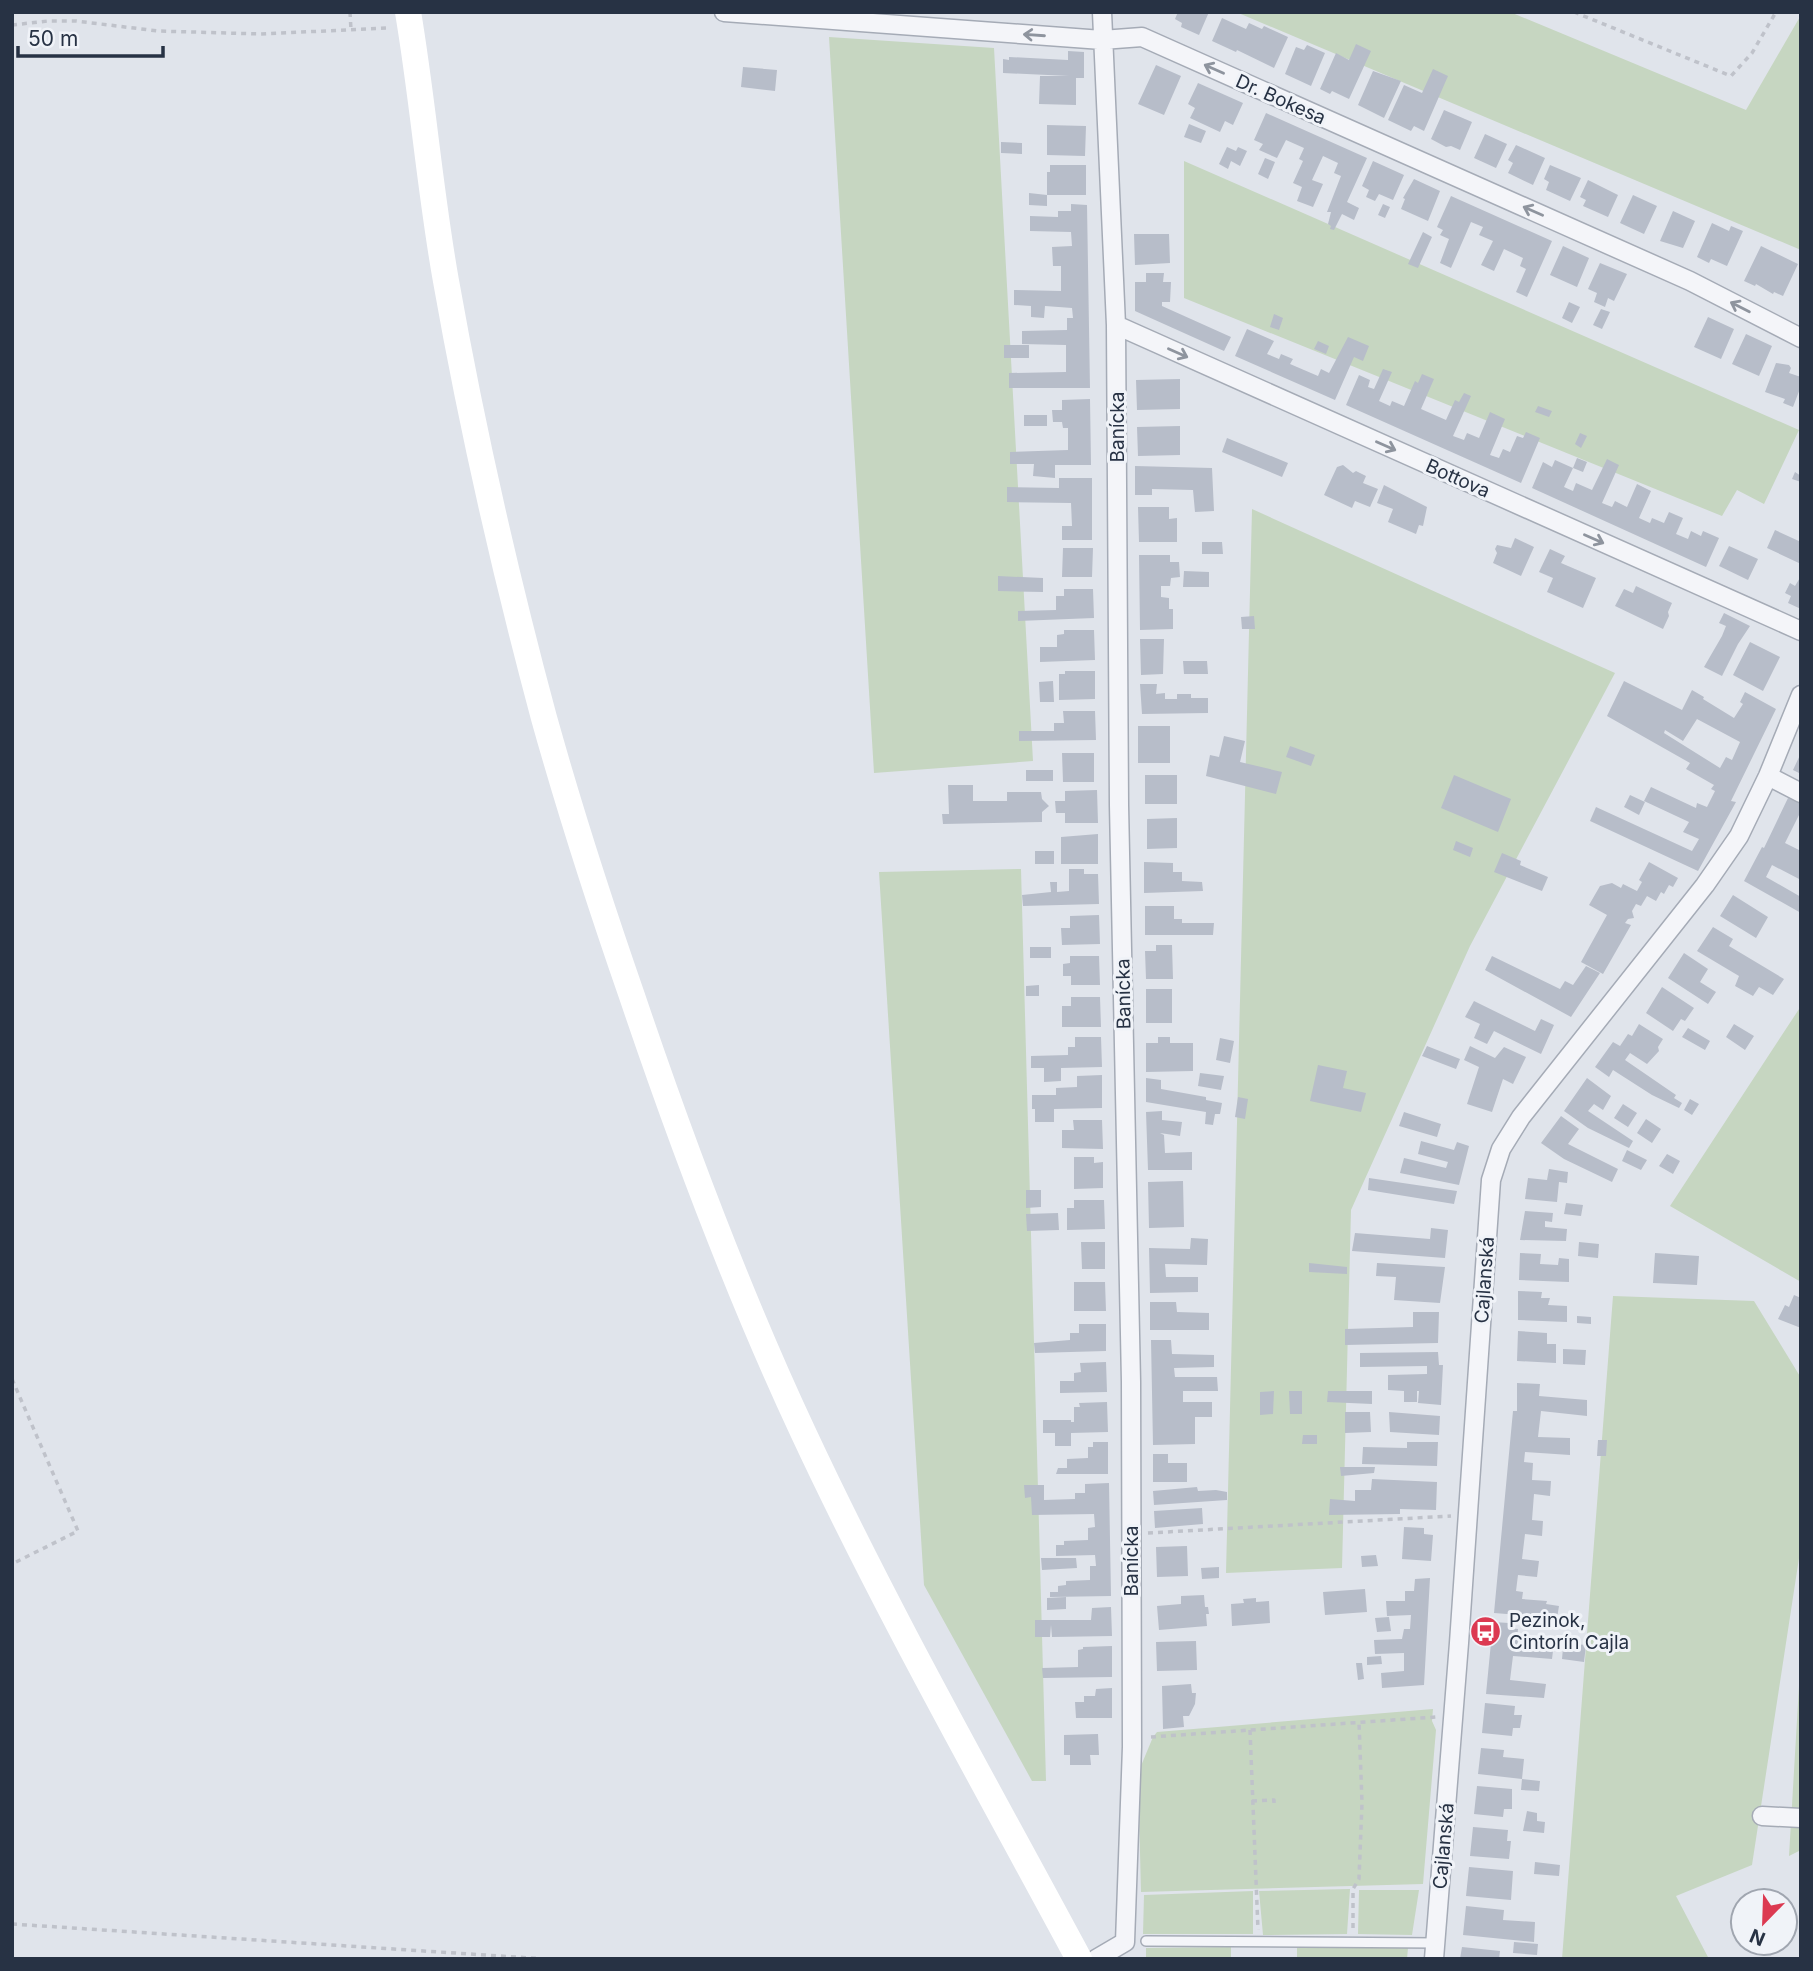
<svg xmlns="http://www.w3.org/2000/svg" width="1813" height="1971" viewBox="0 0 1813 1971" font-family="Inter,sans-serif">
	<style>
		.green { fill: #c6d6c1 }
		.building { fill: #b7bdc9; fill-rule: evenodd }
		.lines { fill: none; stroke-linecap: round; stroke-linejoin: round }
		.service-casing { stroke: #a5abb6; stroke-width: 12 }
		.minor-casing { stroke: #a5abb6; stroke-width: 21 }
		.path { stroke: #bfc2ca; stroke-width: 3.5; stroke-dasharray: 5 5; stroke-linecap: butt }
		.service { stroke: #f4f5f9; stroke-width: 9 }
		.minor { stroke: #f4f5f9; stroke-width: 18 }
		.secondary { stroke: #fff; stroke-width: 26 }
		.oneway { stroke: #8e949e }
		.labels { text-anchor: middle; stroke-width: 6; stroke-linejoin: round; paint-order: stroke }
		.street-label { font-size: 19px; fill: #273244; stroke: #f0f3f8 }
		.poi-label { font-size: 19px; fill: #273244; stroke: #f0f3f8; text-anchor: start }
	</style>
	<rect width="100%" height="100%" fill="#e0e4eb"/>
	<!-- green -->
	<path class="green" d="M1236,12H1510L1746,110L1801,15V250Z
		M829,37L994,48L1033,761L874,773Z
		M1184,161L1799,430L1764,504L1737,490L1722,516L1184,298Z
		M1252,509L1615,673L1470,946L1351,1210L1342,1568L1226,1573Z
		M1021,869L1046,1781H1032L924,1585L879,872Z
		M1801,1006V1282L1670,1206Z
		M1613,1296L1754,1301L1801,1378V1545L1752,1865L1676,1896L1709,1959H1562Z
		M1801,1670V1850L1789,1856L1799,1686Z
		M1433,1709L1432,1721L1436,1730L1423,1884L1141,1892L1138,1773L1153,1737L1157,1732Z
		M1350,1889L1347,1934L1263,1935L1259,1891Z
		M1359,1890H1419L1412,1935L1358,1934Z
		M1253,1891V1934H1143L1144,1895Z
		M1231,1947V1959H1146V1948Z
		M1297,1948H1408L1407,1959H1297Z"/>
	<!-- building -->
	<path class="building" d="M1178,12H1209L1199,35L1181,27L1182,23L1175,19Z
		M1222,18L1246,29L1249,23L1262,29L1264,26L1288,37L1274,68L1237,50L1236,52L1212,41Z
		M1356,44L1371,51L1349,99L1332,91L1330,94L1320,89L1336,53L1349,60Z
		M1307,45L1325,53L1311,86L1285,74L1296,47L1304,50Z
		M1068,51L1084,52V78H1076V105L1039,104L1040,76H1069L1003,73V59L1009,60V57L1068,60Z
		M1156,65L1181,76L1164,115L1138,104Z
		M743,67L777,70L775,91L741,87Z
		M1433,69L1448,76L1424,131L1414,126L1411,131L1388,120L1404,85L1422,93Z
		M1373,71L1401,81L1384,118L1358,105Z
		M1198,83L1243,103L1233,125L1225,121L1220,132L1190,118L1195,108L1188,104Z
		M1444,110L1472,122L1460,150L1451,146L1446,147L1431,139Z
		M1266,113L1367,158L1347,202L1359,208L1354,220L1342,214L1334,230L1330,229L1331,226L1328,224L1331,212H1327L1341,176L1334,173L1338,163L1323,156L1312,180L1323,184L1313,207L1297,201L1302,187L1293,183L1303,161L1299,159L1304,148L1286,140L1277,158L1259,150L1263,144L1254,140Z
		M1189,124L1206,131L1201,143L1184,137Z
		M1047,125L1086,126L1085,156L1047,155Z
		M1485,134L1507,144L1496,168L1474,158Z
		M1001,142L1022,143V154L1001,153Z
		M1516,145L1545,158L1533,185L1508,173L1513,163L1508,160Z
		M1227,147L1236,151L1238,147L1247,151L1240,166L1231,161L1228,169L1219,164Z
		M1265,158L1275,162L1268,179L1258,174Z
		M1373,161L1404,175L1393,200L1379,194L1375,201L1366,197L1369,190L1362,186Z
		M1050,165H1086V195H1047V172H1050Z
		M1550,165L1581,178L1570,201L1546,190L1549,182L1544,179Z
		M1414,179L1440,191L1428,221L1401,209L1405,199L1403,198Z
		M1588,180L1618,195L1608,217L1583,206L1586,200L1580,197Z
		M1029,193L1047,195V206L1029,205Z
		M1633,195L1657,206L1644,234L1620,223Z
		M1451,196L1552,241L1527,297L1516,292L1526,269L1520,266L1523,258L1504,249L1494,271L1481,265L1493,241L1479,235L1483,227L1471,222L1451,268L1440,263L1449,239L1440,235L1443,230L1437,227Z
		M1071,204L1087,205L1090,388H1009V373L1066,372V345L1022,344V331L1067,330V318H1073L1072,308L1045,306L1044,318L1031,317V306L1014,305V290L1061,291V266H1053L1052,247L1072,246L1071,232L1030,231V216L1058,217V211H1071Z
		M1383,204L1390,207L1385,218L1378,215Z
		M1673,211L1695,221L1683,248L1660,241Z
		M1712,223L1729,231L1731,226L1743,231L1727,266L1711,259L1709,263L1697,257Z
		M1423,232L1432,237L1418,268L1408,264Z
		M1134,234H1169L1170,263L1135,265Z
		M1563,246L1589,258L1577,287L1550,275Z
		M1761,246L1798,264L1783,296L1774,292L1773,294L1756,284L1755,286L1744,281Z
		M1600,263L1627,274L1614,301L1608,298L1605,307L1594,302L1597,293L1588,289Z
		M1146,273H1164L1163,282H1171L1170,302H1162V306L1231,337L1224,351L1135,311V282H1146Z
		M1569,302L1580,307L1572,323L1562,318Z
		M1601,309L1610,312L1602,329L1593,325Z
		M1274,314L1283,318L1279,330L1270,327Z
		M1708,317L1734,329L1721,359L1694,347Z
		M1247,329L1274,341L1267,354L1279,359L1281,354L1293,359L1290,364L1318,376L1321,369L1329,373L1348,337L1369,346L1363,361L1354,357L1335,400L1235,356Z
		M1746,334L1772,346L1759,376L1732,364Z
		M1318,341L1329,346L1326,354L1314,349Z
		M1004,345H1029V358H1004Z
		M1776,363L1789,365L1791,368L1789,373L1801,377V386L1793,407L1783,403L1785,399L1765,392Z
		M1383,369L1392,372L1379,401L1390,406L1392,401L1404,406L1415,381L1418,383L1422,374L1434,379L1421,409L1446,420L1455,400L1459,402L1464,393L1471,396L1453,436L1464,440L1467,433L1479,438L1490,412L1505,419L1490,455L1499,458L1503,449L1510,452L1517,436L1523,438L1526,432L1540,438L1521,483L1346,405L1359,375L1370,380L1368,387L1374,389Z
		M1180,379V409L1137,410L1136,380Z
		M1090,399L1091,465H1055V478L1033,476L1034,464H1010V452L1068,450V428H1063L1062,422H1053L1052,410H1062V400Z
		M1538,406L1552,411L1549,417L1535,412Z
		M1024,415H1047V426H1024Z
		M1180,426V455L1138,456L1137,427Z
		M1580,433L1587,436L1581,448L1575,444Z
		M1227,438L1288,463L1282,477L1222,452Z
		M1577,458L1587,462L1583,472L1573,468Z
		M1607,459L1619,465L1602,503L1612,507L1615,501L1627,507L1637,484L1651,491L1639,518L1650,523L1652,518L1664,523L1669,512L1683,518L1676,534L1688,539L1691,531L1701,536L1703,531L1719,538L1706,567L1532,488L1543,462L1552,467L1555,460L1573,468L1564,487L1573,491L1576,483L1592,490Z
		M1343,465L1353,473L1356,471L1366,476L1363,483L1378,489L1370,507L1355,501L1352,508L1324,495L1337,467Z
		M1135,466L1212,468L1214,511L1195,512L1193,490L1152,489V495H1135Z
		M1795,472L1801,476V482L1792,479Z
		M1059,478H1092V540H1062V526H1072L1071,503L1007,502V487L1059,488Z
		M1384,485L1427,507L1423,526L1419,525L1416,534L1388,522L1393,509L1377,503Z
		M1138,507H1169V519L1177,518V542H1139Z
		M1775,530L1801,542V564L1767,548Z
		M1515,538L1534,547L1521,576L1493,563L1497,553L1495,549L1497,545L1511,548Z
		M1202,542H1222L1223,554H1202Z
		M1729,546L1758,559L1748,580L1719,566Z
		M1063,548H1093L1092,577H1062Z
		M1550,549L1565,556L1561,563L1596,578L1583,608L1547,592L1553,578L1539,572Z
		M1139,555H1170V562H1179L1180,577L1171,578L1170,586H1161V597L1169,598V609H1173V629L1140,630Z
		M1184,571L1209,572V587H1183Z
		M998,576L1043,578V592L998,591Z
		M1801,576V609L1788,603L1791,596L1785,593L1790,583L1795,586Z
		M1636,586L1672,603L1668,612L1669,616L1663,629L1615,606L1624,589L1633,593Z
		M1064,589H1093L1094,618L1018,621V611L1056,610V596H1064Z
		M1724,613L1750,626L1738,644L1722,676L1704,667L1722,636L1726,626L1719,623Z
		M1254,616L1255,629H1242L1241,617Z
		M1064,630H1094L1095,660L1040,662V647H1057V635L1064,634Z
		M1140,639H1164L1163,674L1141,675Z
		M1750,642L1780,657L1763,691L1733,675Z
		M1183,661H1207L1208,674H1184Z
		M1065,671H1095V699L1059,700V674H1065Z
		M1053,681L1054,702H1040L1039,682Z
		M1624,681L1682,710L1692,690L1704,697L1703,699L1734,718L1743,704L1740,702L1745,692L1776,709L1731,801L1736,802L1698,871L1590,821L1596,807L1692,851L1699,839L1683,832L1689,822L1644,801L1651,787L1696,808L1697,803L1707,807L1715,791L1711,789L1714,785L1686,769L1690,763L1607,716ZM1697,719L1740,742L1732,760L1726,757L1720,768L1664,733L1665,730L1683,741Z
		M1140,684H1157L1156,694L1165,693V699H1177V694H1191V698H1208V713L1142,714Z
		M1063,711H1095L1096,740L1019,741V731H1054V723H1064Z
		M1138,726H1170V763H1138Z
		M1224,736L1245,741L1240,762L1282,772L1276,794L1206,776L1210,755L1219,757Z
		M1290,746L1315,755L1311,766L1286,757Z
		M1062,753H1094V782H1063Z
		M1801,753V774L1793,770Z
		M1026,770H1053V781H1026Z
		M1145,775H1177V804H1145Z
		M1454,775L1511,799L1498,832L1441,808Z
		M948,785H973V801H1007V792H1041L1042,799L1049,806L1042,812V822L943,824L942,814H949Z
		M1097,790L1098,823H1065V813H1056L1055,801H1065V791Z
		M1630,795L1645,802L1639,815L1624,807Z
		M1788,798L1801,803V811L1785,843L1801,851V880L1772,865L1766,877L1801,897V913L1744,881L1762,847L1764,848Z
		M1177,818V848L1147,849V819Z
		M1098,834V864H1061V837Z
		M1456,841L1473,848L1470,857L1453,850Z
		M1035,851H1054V864H1035Z
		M1502,853L1521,861L1520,865L1548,877L1542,891L1494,872Z
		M1144,862L1173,863V872H1182V881L1202,882L1203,891L1144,893Z
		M1649,862L1678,878L1673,887L1669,885L1664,894L1661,892L1656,901L1647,896L1641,906L1636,904L1632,911L1634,918L1628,919L1625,923L1631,925L1603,974L1581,962L1607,915L1589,905L1600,886L1612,883L1621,888L1623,884L1637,891L1642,882L1639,880Z
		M1069,869H1084V874H1098L1099,904L1023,906L1022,895L1051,892L1050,882H1057V892L1069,891Z
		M1733,895L1768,917L1756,938L1720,916Z
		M1145,906H1174V919H1182V923H1214L1213,935H1145Z
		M1099,915L1100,944L1062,945L1061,928H1070V916Z
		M1713,927L1733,939L1729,946L1784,979L1773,995L1759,987L1753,996L1735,986L1739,976L1697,951Z
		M1156,945H1172L1173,979H1146L1145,951H1156Z
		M1030,947H1051V958H1030Z
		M1684,953L1708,969L1700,982L1716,992L1708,1004L1668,978Z
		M1070,956H1099L1100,985H1071V976H1063V964L1070,963Z
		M1492,956L1560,989L1565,981L1573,985L1586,966L1600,973L1571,1017L1485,970Z
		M1039,985V996H1026V986Z
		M1662,987L1694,1008L1685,1021L1681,1019L1673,1031L1646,1013Z
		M1146,989H1172V1023H1146Z
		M1071,997H1100L1101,1027H1062V1006H1071Z
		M1474,1001L1535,1031L1541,1019L1554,1025L1541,1054L1494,1031L1487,1044L1474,1038L1480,1024L1465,1017Z
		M1639,1024L1663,1039L1658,1047L1659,1051L1647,1064L1630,1053L1625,1060L1676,1095L1674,1098L1682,1103L1679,1108L1652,1095L1613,1070L1609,1077L1595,1067L1613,1042L1620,1046L1628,1034L1632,1036Z
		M1734,1024L1754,1036L1745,1050L1726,1037Z
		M1688,1028L1710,1041L1705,1050L1682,1037Z
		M1075,1037H1101L1102,1067L1061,1068V1081L1044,1082V1068H1031V1056L1068,1055V1047H1075Z
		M1158,1037H1170V1043H1193V1071L1146,1072V1043H1158Z
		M1220,1038L1234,1041L1230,1063L1216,1060Z
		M1427,1046L1460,1059L1456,1069L1422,1056Z
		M1470,1046L1495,1058L1504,1047L1526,1057L1513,1084L1503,1079L1492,1112L1467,1104L1479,1067L1464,1060Z
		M1318,1065L1347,1071L1343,1088L1366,1093L1361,1112L1310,1101Z
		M1200,1073L1224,1076L1221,1090L1198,1086Z
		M1102,1075V1108L1054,1109V1122H1035V1109H1032V1095H1056V1088L1077,1087V1076Z
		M1146,1078L1161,1080V1089L1206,1097V1100L1222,1103L1220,1114H1215L1213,1125L1205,1124L1206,1112L1146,1102Z
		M1587,1078L1611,1096L1603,1110L1594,1104L1588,1111L1633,1141L1629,1148L1588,1128L1564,1111Z
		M1238,1097L1248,1099L1245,1119L1235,1117Z
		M1690,1099L1699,1104L1692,1115L1684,1110Z
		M1623,1104L1637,1113L1628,1127L1614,1118Z
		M1162,1111V1120L1182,1122L1180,1136L1160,1133L1164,1135L1165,1153L1192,1152V1170H1148L1146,1112Z
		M1404,1112L1441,1124L1437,1137L1399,1126Z
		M1561,1116L1579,1129L1568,1144L1618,1169L1612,1182L1564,1159L1541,1143Z
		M1646,1119L1661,1129L1652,1143L1637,1133Z
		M1073,1120H1102L1103,1149L1062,1148V1130H1074Z
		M1421,1141L1454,1150L1457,1142L1469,1146L1459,1185L1400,1173L1404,1158L1446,1168L1448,1162L1418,1154Z
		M1627,1150L1647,1160L1641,1170L1622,1161Z
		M1667,1154L1680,1161L1673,1174L1659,1166Z
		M1074,1157H1094V1163L1103,1162V1188L1074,1189Z
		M1549,1169L1568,1172L1567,1183L1559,1182L1557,1202L1525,1199L1528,1178L1547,1180Z
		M1369,1178L1457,1191L1454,1204L1368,1190Z
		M1183,1181L1184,1227L1149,1228L1148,1182Z
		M1026,1190H1041V1207L1026,1208Z
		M1074,1200H1104L1105,1229L1067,1230V1208H1074Z
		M1566,1203L1583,1205L1581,1216L1564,1214Z
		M1525,1211L1553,1213L1552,1222L1545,1221V1227L1567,1229L1566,1241L1520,1240Z
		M1058,1213L1059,1230L1027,1231L1026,1214Z
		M1431,1228L1448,1230L1445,1258L1352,1251L1355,1233L1430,1239Z
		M1191,1238L1208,1239L1207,1265L1165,1264L1166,1277H1198V1292L1150,1293L1149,1248L1190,1249Z
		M1081,1242H1105V1269H1082Z
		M1579,1242L1599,1244L1598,1258L1578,1256Z
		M1520,1253L1541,1254L1540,1264L1558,1265L1559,1258L1569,1259V1282L1519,1280Z
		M1655,1253L1699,1256L1697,1285L1653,1283Z
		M1309,1263L1347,1267V1274L1309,1272Z
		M1377,1263L1445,1267L1440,1303L1394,1300L1396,1277L1376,1276Z
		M1074,1282H1105L1106,1311H1074Z
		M1518,1291L1542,1292L1541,1298H1550L1548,1305L1567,1306V1322L1518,1320Z
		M1794,1295L1801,1298V1328L1778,1319L1785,1305L1789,1307Z
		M1150,1302H1176L1177,1312L1209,1313V1330H1150Z
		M1413,1312H1439L1438,1343L1345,1345V1329L1413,1327Z
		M1577,1316L1591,1317V1324L1577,1323Z
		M1079,1324H1106V1351L1035,1353L1034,1343L1070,1340V1333H1079Z
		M1518,1331L1547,1333V1344H1556V1363L1517,1361Z
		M1151,1340H1171L1172,1354L1214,1355V1367L1174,1368L1175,1377H1217L1218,1391H1183V1402H1212V1417H1195V1444L1153,1445Z
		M1563,1349L1586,1350L1585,1365L1563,1364Z
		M1438,1352L1439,1365H1443L1441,1405L1418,1403L1419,1391H1417V1402H1404V1391L1388,1390V1375L1427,1374V1366L1360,1367V1353Z
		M1106,1362L1107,1392L1060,1393V1381H1074V1373L1081,1372L1080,1363Z
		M1517,1383L1540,1384L1539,1396L1587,1400V1416L1541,1411L1538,1437L1570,1438V1455L1525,1452L1524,1462L1533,1463L1532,1480L1551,1481L1550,1496L1534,1494L1532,1520L1543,1521L1542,1536L1525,1534L1522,1559L1539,1561L1537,1577L1518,1575L1516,1591L1523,1592L1522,1599L1547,1601L1546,1604L1559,1606L1557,1618L1494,1613L1513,1411H1517Z
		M1274,1391L1273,1414L1260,1415V1392Z
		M1289,1391H1302V1414H1290Z
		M1328,1391H1372V1404L1327,1402Z
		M1107,1402L1108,1432L1071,1433V1446H1055V1433H1043V1420H1071V1422H1074V1407H1080L1079,1403Z
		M1345,1412H1370L1371,1432L1345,1433Z
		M1389,1412L1440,1416L1439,1435L1390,1432Z
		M1303,1435H1317V1444H1302Z
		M1598,1440H1607L1606,1456H1597Z
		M1093,1442H1108V1474H1056L1058,1468H1067V1459L1088,1458V1447H1093Z
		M1407,1442H1438L1437,1466L1362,1464L1363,1447L1407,1448Z
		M1153,1454H1168V1463H1187V1482H1153Z
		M1340,1467H1375L1374,1473L1341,1476Z
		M1372,1479L1437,1482L1436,1510L1400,1509V1514L1329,1515L1330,1499L1355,1501V1490H1371Z
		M1109,1483L1111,1596L1050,1597V1592H1058V1586L1066,1585V1581L1090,1580V1566H1096L1095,1555L1056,1556V1545H1064V1541L1088,1540V1528L1095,1527L1094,1514L1032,1515L1031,1497L1025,1498L1024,1485H1044V1500L1075,1499V1493H1085V1484Z
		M1197,1487L1198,1491L1216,1490L1227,1492V1500L1154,1505L1153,1491Z
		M1202,1508L1203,1524L1155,1528L1154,1511Z
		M1404,1527L1424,1528V1534L1433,1535L1431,1561L1402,1559Z
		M1187,1546L1188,1576L1157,1577L1156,1547Z
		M1376,1555L1378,1566L1362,1567L1361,1556Z
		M1041,1558H1076L1077,1568L1042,1570Z
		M1219,1567V1578L1202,1579L1201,1568Z
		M1430,1578L1424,1685L1382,1688L1381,1673L1404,1671V1653L1375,1654L1374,1640L1402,1639L1404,1629H1410L1411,1615L1387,1616L1386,1601H1405V1591H1414L1415,1579Z
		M1365,1589L1367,1612L1325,1615L1323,1592Z
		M1204,1595L1205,1607H1208L1209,1614H1206L1207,1626L1159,1630L1157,1606L1181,1604V1596Z
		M1066,1597V1609L1047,1610V1598Z
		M1256,1598V1602L1269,1601L1270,1623L1232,1626L1231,1604L1244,1603L1243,1599Z
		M1111,1607L1112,1636L1052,1637L1051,1625L1050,1637H1035V1620H1091L1092,1608Z
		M1389,1617L1391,1631L1377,1632L1375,1618Z
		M1493,1622L1509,1623L1508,1628L1518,1629L1517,1639L1554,1643L1552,1659L1513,1656L1510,1680L1546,1684L1544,1698L1486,1694Z
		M1196,1641L1197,1670L1157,1671L1156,1642Z
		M1575,1644L1586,1645L1584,1662L1562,1659L1563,1648L1574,1650Z
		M1112,1646V1677L1043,1678L1042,1668L1078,1667V1650L1083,1649V1647Z
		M1381,1656L1382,1664L1367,1665V1657Z
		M1356,1663H1362L1364,1679L1358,1680Z
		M1191,1684L1192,1693H1196L1195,1704L1189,1716H1183L1184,1727L1163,1729L1162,1686Z
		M1112,1688V1718H1076L1075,1702H1084V1696H1095L1096,1689Z
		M1485,1703L1515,1706L1514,1715H1522L1520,1728H1513L1512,1736L1482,1733Z
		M1098,1734L1099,1755H1090L1091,1765H1070V1755H1064V1735Z
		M1481,1748L1504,1750L1503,1757L1524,1759L1522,1779L1478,1774Z
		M1522,1779L1540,1781L1539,1791L1521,1790Z
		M1477,1786L1512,1789V1809H1504L1503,1817L1474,1814Z
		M1527,1811L1537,1813V1821L1545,1822L1544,1833L1523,1831Z
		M1473,1827L1508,1830L1507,1841H1511L1509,1859L1470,1856Z
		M1535,1862L1560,1865L1559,1876L1534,1874Z
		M1469,1867L1513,1871L1511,1900L1466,1896Z
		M1466,1906L1504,1910L1503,1920L1535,1922L1534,1942L1463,1935Z
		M1514,1942L1538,1944L1537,1955L1513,1953Z
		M1462,1947L1500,1951L1499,1959H1460Z"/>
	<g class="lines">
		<defs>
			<path id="service" d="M1146,1941L1436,1943"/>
			<path id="minor" d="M724,12L1102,40L1142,37L1690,281L1801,338
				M1116,325L1801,631
				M1768,776L1801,793
				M1762,1816L1801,1818
				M1096,1959L1125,1942L1132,1747L1131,1382L1119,805L1116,325L1102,12
				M1434,1959L1459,1643L1491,1180L1501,1149L1521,1117L1705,885L1739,836L1768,776L1801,695"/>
		</defs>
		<!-- service casing -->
		<use href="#service" class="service-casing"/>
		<!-- minor casing -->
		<use href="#minor" class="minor-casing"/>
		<!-- path -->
		<path class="path" d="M350,12L351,30
			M1574,12L1731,76L1752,53L1776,12
			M12,25L48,21H76L158,31L261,34L387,28
			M12,1379L78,1531L12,1564
			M1148,1533L1451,1516
			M1250,1730L1258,1930
			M1151,1737L1436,1717
			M1252,1801L1274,1800V1805
			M12,1924L546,1959
			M1353,1928V1889L1359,1879L1362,1803L1359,1722"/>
		<!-- service -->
		<use href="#service" class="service"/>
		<!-- minor -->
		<use href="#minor" class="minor"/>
		<!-- secondary -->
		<path class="secondary" d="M408,12C423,101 430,192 446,281C472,428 505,573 544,718C570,811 600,904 632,996C682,1144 737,1291 803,1432C887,1612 985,1784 1079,1959"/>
	</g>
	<!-- one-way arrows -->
	<defs><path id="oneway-shaft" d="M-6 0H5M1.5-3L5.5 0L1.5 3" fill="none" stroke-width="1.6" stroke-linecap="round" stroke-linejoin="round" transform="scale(1.75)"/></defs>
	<g class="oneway">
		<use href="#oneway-shaft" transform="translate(1034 35) rotate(-176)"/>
		<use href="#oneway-shaft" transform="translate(1214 69) rotate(-156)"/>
		<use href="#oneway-shaft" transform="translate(1533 211) rotate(-156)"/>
		<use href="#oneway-shaft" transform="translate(1740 307) rotate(-153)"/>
		<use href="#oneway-shaft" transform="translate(1178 353) rotate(24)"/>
		<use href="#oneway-shaft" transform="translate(1386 446) rotate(24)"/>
		<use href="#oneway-shaft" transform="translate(1594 539) rotate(24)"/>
	</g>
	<!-- icons -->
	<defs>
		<symbol id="bus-disc" viewBox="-11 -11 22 22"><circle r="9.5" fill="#dc3951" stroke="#f0f3f8"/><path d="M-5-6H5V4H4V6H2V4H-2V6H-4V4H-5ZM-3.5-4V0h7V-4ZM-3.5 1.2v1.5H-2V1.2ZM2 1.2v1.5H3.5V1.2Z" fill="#fff"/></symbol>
	</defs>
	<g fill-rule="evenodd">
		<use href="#bus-disc" x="1468" y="1614" width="35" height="35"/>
	</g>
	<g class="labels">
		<!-- street labels -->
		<g class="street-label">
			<text transform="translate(1281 99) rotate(24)" y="7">Dr. Bokesa</text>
			<text transform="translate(1117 427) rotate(-90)" y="7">Banícka</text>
			<text transform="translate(1458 478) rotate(24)" y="7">Bottova</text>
			<text transform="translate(1123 994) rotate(-91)" y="7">Banícka</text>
			<text transform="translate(1484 1280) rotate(-86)" y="7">Cajlanská</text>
			<text transform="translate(1131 1561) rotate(-90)" y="7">Banícka</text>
			<text transform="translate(1443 1846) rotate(-85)" y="7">Cajlanská</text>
		</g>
		<!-- poi labels -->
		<g class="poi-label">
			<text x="1509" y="1627">Pezinok,<tspan x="1509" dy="22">Cintorín Cajla</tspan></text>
		</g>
	</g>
	<!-- border -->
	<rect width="1813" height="1971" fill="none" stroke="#273244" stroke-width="28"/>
	<!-- north arrow -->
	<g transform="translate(1764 1922) rotate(203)"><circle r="33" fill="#f0f3f8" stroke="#a0a6b0" stroke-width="2"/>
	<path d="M0-5L12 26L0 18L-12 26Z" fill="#dc3951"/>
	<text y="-10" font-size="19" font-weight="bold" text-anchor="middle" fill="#273244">N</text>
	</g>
	<!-- scale -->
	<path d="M18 46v10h145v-10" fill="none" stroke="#273244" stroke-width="3.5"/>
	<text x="28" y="46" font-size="21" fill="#273244" stroke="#f0f3f8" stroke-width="5" paint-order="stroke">50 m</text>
</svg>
